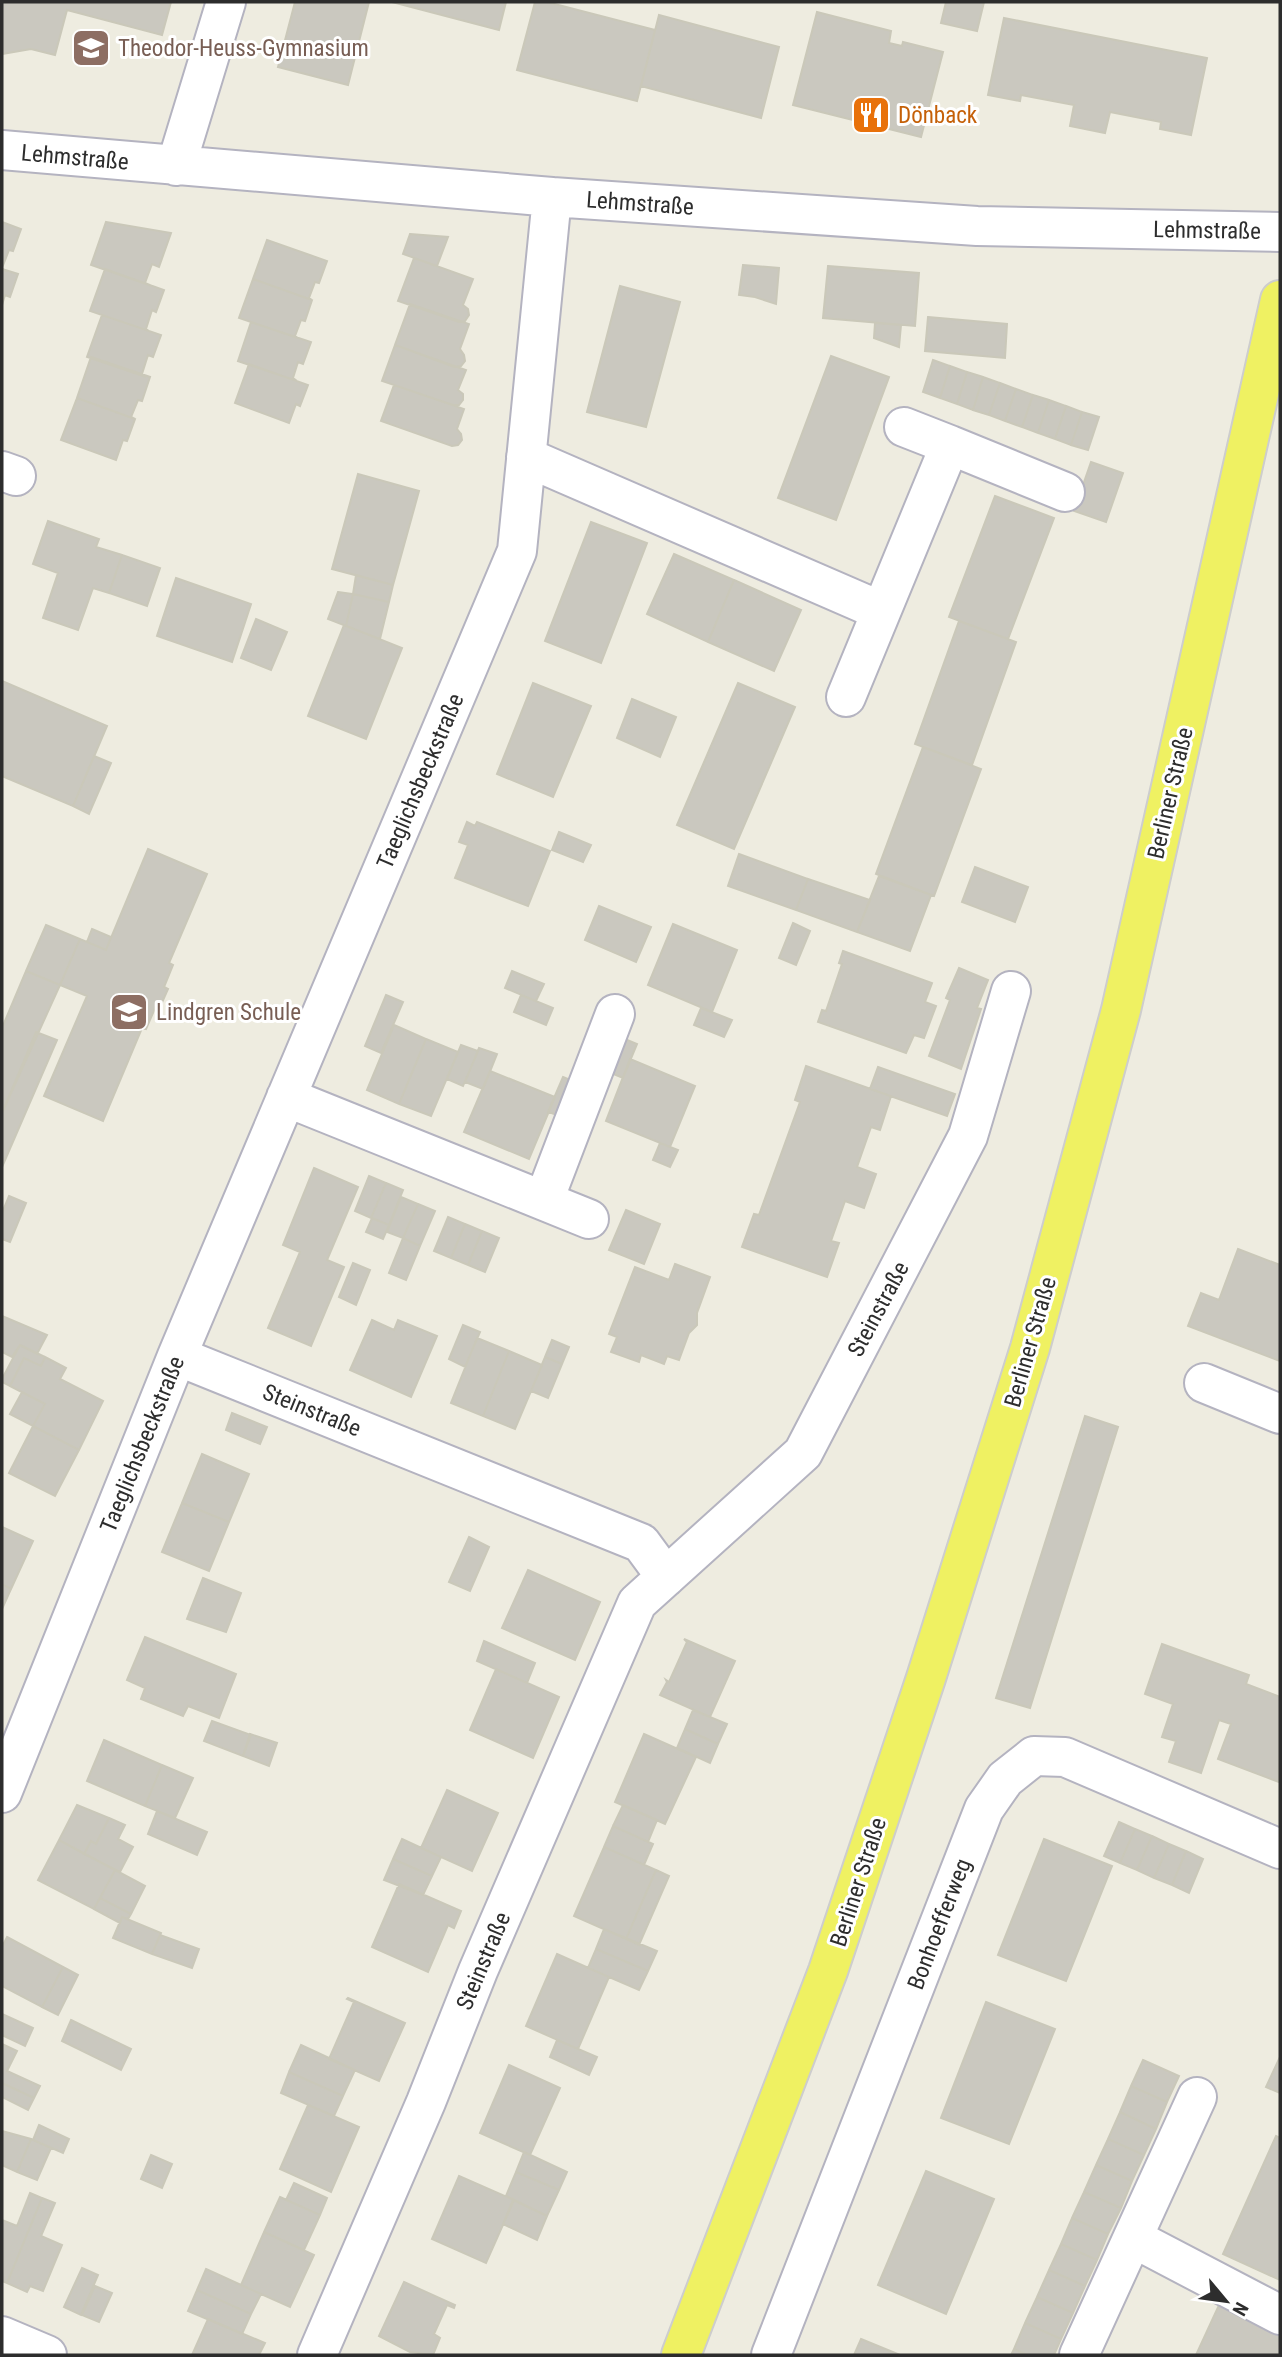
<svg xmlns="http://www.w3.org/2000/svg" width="1282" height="2357" viewBox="0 0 1282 2357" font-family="'Roboto Condensed',sans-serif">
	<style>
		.building { fill: #cac8bf; stroke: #cac8b9; stroke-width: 2 }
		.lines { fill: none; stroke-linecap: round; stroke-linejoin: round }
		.minor-casing { stroke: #b4b3c0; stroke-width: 42 }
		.major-casing { stroke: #cdcdcd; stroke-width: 42 }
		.minor { stroke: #fff; stroke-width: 38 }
		.major { stroke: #eff162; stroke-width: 38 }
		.labels { text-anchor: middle; stroke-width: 6; stroke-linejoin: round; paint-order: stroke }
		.education-label { font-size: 23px; fill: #785e54; stroke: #fff; text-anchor: start }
		.food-label { font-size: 23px; fill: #c56008; stroke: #fff; text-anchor: start }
		.street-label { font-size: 23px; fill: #2d2d2d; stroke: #fff }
	</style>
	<rect width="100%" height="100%" fill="#eeece0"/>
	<!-- building -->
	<path class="building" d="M2,2H171L162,35L67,10L55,55L31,49L2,54Z
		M295,2H369L348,85L278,67Z
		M392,2H506L499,30Z
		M535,2H547L655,30L637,101L517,70Z
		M946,2H984L977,31L941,23Z
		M817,12L891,31L889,43L902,46L903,42L943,52L921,137L793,105Z
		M659,15L779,47L761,118L641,86Z
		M1004,18L1207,58L1191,135L1160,129L1161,122L1110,112L1105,133L1070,126L1074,105L1021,95L1020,101L988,95Z
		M2,222L21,229L13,251L9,250L2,268L6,271L2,269Z
		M106,222L171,233L159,267L152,264L145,283L152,286L91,265Z
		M410,234L448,237L437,266L403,254Z
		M267,240L327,261L319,283L315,282L309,298L312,300L253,279Z
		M414,258L473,279L463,305L468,309L469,315L465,321L459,322L398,301Z
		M743,265L779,268L776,304L755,297L739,295Z
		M828,266L919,273L915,326L823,318Z
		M2,269L18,274L10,297L5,295L2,305Z
		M105,269L164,290L156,312L152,310L146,329L149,331L90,311Z
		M253,279L312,300L305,321L301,320L295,336L298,338L239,318Z
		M620,286L680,302L646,427L587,412Z
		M410,304L469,324L460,349L464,355L465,361L461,366L454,367L395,345Z
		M102,315L161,335L153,357L148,355L142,374L146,377L87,357Z
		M928,317L1007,324L1005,358L925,351Z
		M251,322L311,342L303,364L298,362L293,378L297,381L238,361Z
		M875,323L901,325L899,347L874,338Z
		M395,345L466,370L458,390L463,394V400L459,405H453L382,381Z
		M831,356L889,377L836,520L778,498Z
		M91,357L150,377L142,401L138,400L131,417L135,419L77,398Z
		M933,360L950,366L940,398L923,392Z
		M249,364L308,385L300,406L296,404L289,423L235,403Z
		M950,366L967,372L957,404L940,398Z
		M967,372L983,377L973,410L957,404Z
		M983,377L1000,383L989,415L973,410Z
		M1000,383L1016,389L1005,421L989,415Z
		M394,385L464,409L457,429L461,434L462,440L458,445L452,446L381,421Z
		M1016,389L1033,395L1022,427L1005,421Z
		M1033,395L1049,400L1038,433L1022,427Z
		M77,398L135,419L127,441L123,440L116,460L61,440Z
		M1049,400L1066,406L1055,439L1038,433Z
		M1066,406L1082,412L1071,445L1055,439Z
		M1082,412L1099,417L1088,450L1071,445Z
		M1091,462L1123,473L1106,522L1074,511Z
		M358,474L419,491L393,585L332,569Z
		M995,496L1054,518L1008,639L949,617Z
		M48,521L99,539L96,547L122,555L109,593L93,588L78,630L43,618L58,573L33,564Z
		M591,522L647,543L601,663L545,641Z
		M674,554L734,580L708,642L647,614Z
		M122,555L160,568L147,606L109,593Z
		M356,575L393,585L389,602L353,594Z
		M176,578L251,604L232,662L157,636Z
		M734,580L801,610L774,671L708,642Z
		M338,592L353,594L346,626L328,619Z
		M353,594L389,602L380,639L346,626Z
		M256,619L287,632L271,670L241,658Z
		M959,621L1016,642L972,765L915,744Z
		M344,625L402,648L366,739L308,716Z
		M2,681L107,726L73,806L2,776Z
		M533,683L591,706L553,797L497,774Z
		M738,683L795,707L734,849L677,825Z
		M632,699L676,717L660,757L617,738Z
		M923,747L981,769L934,896L876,874Z
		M94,756L111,763L89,814L73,806Z
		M467,822L475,826L477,822L550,851L528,906L455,878L468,845L459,842Z
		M559,832L591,845L583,862L552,850Z
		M148,849L207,874L169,963L173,965L164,987L168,989L160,1007L156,1006L146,1029L142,1028L103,1121L44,1096L87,996L60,985L80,939L106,950Z
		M739,854L808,879L796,910L728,886Z
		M975,867L1028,887L1015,922L962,902Z
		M879,876L931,895L910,951L857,932Z
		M808,879L870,900L857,932L796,910Z
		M599,906L651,927L636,962L585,940Z
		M793,923L810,931L796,965L779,958Z
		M673,924L737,950L712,1012L648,985Z
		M46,925L80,939L60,985L26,971Z
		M92,929L111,937L106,950L87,942Z
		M843,951L932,983L925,1002L936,1006L924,1038L914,1035L906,1053L818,1022L822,1010L826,1011L842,964L839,963Z
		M959,968L988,980L977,1008L981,1009L961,1069L929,1056L950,1000L946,998Z
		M26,971L60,985L2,1113V1028Z
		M512,971L544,984L536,1001L505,988Z
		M386,995L403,1002L381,1053L365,1046Z
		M521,995L553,1008L546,1025L514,1012Z
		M701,1008L732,1020L724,1037L694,1025Z
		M394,1025L426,1039L399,1104L367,1090Z
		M36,1032L57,1040L2,1167V1113Z
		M620,1037L637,1044L623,1078L606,1071Z
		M426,1039L458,1052L431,1116L399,1104Z
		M461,1045L478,1051L463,1086L447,1079Z
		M479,1048L497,1054L483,1089L465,1082Z
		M630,1059L695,1086L670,1147L606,1121Z
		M806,1066L891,1096L880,1130L871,1127L857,1167L876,1174L864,1208L845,1201L831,1241L839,1243L827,1277L742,1247L754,1214L759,1215L800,1102L795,1100Z
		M878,1067L955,1094L947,1116L870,1089Z
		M490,1071L555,1097L529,1159L464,1132Z
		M563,1077L580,1084L566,1118L548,1112Z
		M660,1143L678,1150L670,1167L653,1160Z
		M314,1168L358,1187L327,1260L344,1267L311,1346L268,1328L300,1252L283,1245Z
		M369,1176L386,1183L371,1218L355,1211Z
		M386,1183L403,1190L389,1225L371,1218Z
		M9,1196L26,1203L10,1242L2,1239V1213Z
		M401,1197L418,1204L403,1238L387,1232Z
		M418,1204L435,1211L420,1246L403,1238Z
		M626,1210L660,1224L644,1264L609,1250Z
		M448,1217L465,1224L451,1258L434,1251Z
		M372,1218L389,1225L383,1239L366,1232Z
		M465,1224L482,1231L468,1265L451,1258Z
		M482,1231L499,1238L485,1272L468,1265Z
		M403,1238L420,1246L406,1280L389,1273Z
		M1238,1249L1280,1265V1361L1188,1326L1201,1293L1219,1300Z
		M353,1263L370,1270L356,1305L339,1297Z
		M675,1264L710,1277L697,1313V1325L689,1333L679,1360L667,1356L664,1364L641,1355L639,1362L611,1352L617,1337L609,1334L635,1267L669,1280Z
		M2,1316L47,1335L37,1354L20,1345L12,1357L2,1352Z
		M372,1320L394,1330L398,1320L437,1336L411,1397L350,1370Z
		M463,1325L480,1332L465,1367L449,1359Z
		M477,1338L509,1351L483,1416L451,1403Z
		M552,1340L569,1347L562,1364L545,1357Z
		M20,1345L45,1357L41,1366L24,1358L10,1386L2,1382V1379Z
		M509,1351L542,1365L515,1429L483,1416Z
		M45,1357L66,1368L60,1379L103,1401L79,1450L33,1426L45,1404L10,1386L24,1358L41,1366Z
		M545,1357L562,1364L548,1398L531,1391Z
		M22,1392L45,1404L33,1426L10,1414Z
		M232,1413L267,1427L260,1444L226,1430Z
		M1085,1416L1118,1427L1030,1708L996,1698Z
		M33,1426L79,1450L55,1496L9,1473Z
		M202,1454L249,1474L229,1522L182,1503Z
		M182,1503L229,1522L209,1571L162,1552Z
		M2,1527L33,1541L11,1589L2,1584Z
		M469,1537L489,1547L470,1591L449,1582Z
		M528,1570L600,1602L575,1660L502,1628Z
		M203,1578L241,1593L226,1632L187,1619Z
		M2,1584L11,1589L2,1609Z
		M145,1637L236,1674L219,1718L188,1706L183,1716L141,1699L145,1688L127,1680Z
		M684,1639L735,1661L710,1717L660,1695L667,1682L666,1680L669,1682L687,1642Z
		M484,1641L535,1663L527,1683L477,1661Z
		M1162,1644L1249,1675L1246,1684L1280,1697L1279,1782L1218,1759L1231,1724L1219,1720L1201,1773L1169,1762L1176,1741L1162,1737L1173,1704L1145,1694Z
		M496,1669L559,1697L533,1758L470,1730Z
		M693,1710L727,1724L718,1744L685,1729Z
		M212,1721L251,1735L243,1756L204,1741Z
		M685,1729L718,1744L710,1763L677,1748Z
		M250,1734L277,1743L269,1766L243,1756Z
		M644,1734L696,1757L665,1824L615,1802Z
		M104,1740L162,1765L145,1806L87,1781Z
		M162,1765L193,1778L175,1818L145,1806Z
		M447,1790L498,1813L472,1871L421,1848Z
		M77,1805L109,1818L96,1844L91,1841L84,1854L59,1840Z
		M623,1805L657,1820L648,1842L613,1826Z
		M157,1811L207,1832L197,1855L148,1834Z
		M109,1818L125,1825L118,1839L133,1847L120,1872L84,1854L91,1841L96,1844Z
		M1119,1822L1135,1829L1120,1863L1104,1856Z
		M613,1826L653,1844L644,1865L604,1847Z
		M1135,1829L1152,1836L1137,1870L1120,1863Z
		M1152,1836L1169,1844L1154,1878L1137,1870Z
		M402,1839L441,1857L432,1876L393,1859Z
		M1044,1839L1112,1866L1066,1981L998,1955Z
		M59,1840L115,1870L94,1909L38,1880Z
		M1169,1844L1186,1851L1172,1885L1154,1878Z
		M604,1847L656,1870L626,1939L574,1916Z
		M1186,1851L1203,1859L1189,1893L1172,1885Z
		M393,1859L432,1876L423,1895L384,1880Z
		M115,1870L145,1886L131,1914L100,1898Z
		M656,1870L669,1876L639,1945L626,1939Z
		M399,1884L461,1911L454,1928L448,1925L428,1972L372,1947Z
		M100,1898L131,1914L128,1919L122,1917L120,1923L94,1909Z
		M122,1917L161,1933L152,1954L113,1938Z
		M604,1929L657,1951L648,1971L596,1949Z
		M160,1935L199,1949L192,1968L152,1954Z
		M7,1937L63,1967L42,2007L2,1986V1947Z
		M596,1949L648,1971L639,1990L588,1968Z
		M557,1954L609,1977L578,2049L526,2026Z
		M63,1967L78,1975L58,2015L42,2007Z
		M348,1998L405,2023L379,2081L329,2059L354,2002L347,1999Z
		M986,2002L1055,2029L1009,2144L941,2118Z
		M2,2014L33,2028L25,2046L2,2035Z
		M71,2020L131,2049L121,2070L62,2041Z
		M557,2040L597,2057L589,2075L550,2057Z
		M2,2044L17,2051L7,2071L40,2086L34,2098L2,2083Z
		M301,2045L355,2070L343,2096L289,2072Z
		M1280,2057V2093L1266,2087Z
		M1143,2060L1179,2076L1167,2102L1131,2086Z
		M509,2065L560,2088L530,2155L480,2133Z
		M289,2072L343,2096L334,2116L281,2093Z
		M2,2083L34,2098L28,2110L2,2097Z
		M1131,2086L1167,2102L1156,2129L1120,2112Z
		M308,2105L359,2127L331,2192L280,2169Z
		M1120,2112L1156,2129L1144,2155L1108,2139Z
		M39,2125L69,2139L63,2153L33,2140Z
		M2,2131L31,2139L17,2172L2,2165Z
		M1276,2136L1280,2138V2280L1223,2254Z
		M31,2139L51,2148L37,2180L17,2172Z
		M1108,2139L1144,2155L1132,2181L1096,2165Z
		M524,2152L567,2172L559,2190L516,2172Z
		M151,2155L172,2164L162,2188L141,2179Z
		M1096,2165L1132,2181L1121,2208L1084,2192Z
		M926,2171L994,2199L946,2314L878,2285Z
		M516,2172L559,2190L547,2216L506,2196Z
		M459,2176L514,2200L486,2263L432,2239Z
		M294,2183L327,2198L320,2215L286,2200Z
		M1084,2192L1121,2208L1108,2234L1072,2218Z
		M30,2193L42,2198L7,2283L2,2281V2220L17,2226Z
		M280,2197L320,2215L304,2250L264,2232Z
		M42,2198L55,2203L41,2236L62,2245L43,2291L30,2286L27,2292L7,2283Z
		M513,2200L547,2216L537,2240L503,2224Z
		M1072,2218L1108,2234L1097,2260L1061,2244Z
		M264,2232L314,2255L290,2307L241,2285Z
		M1061,2244L1097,2260L1085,2286L1049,2270Z
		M82,2268L98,2275L81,2315L64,2307Z
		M206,2269L261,2294L251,2314L197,2290Z
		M1049,2270L1085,2286L1073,2313L1037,2297Z
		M404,2282L455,2305L454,2308L447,2305L434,2334L440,2338L433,2355L410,2352L379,2336Z
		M95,2286L112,2293L99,2322L82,2315Z
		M197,2290L251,2314L242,2334L188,2311Z
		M1037,2297L1073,2313L1061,2339L1025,2323Z
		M1219,2305L1280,2333V2355H1196Z
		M208,2319L265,2343L259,2355H192Z
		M1025,2323L1061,2339L1054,2355H1027L1014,2349Z
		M861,2339L900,2355H854Z
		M1014,2349L1027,2355H1011Z"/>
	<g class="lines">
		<defs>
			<path id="minor" d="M2,150L552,197L977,226L1280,232
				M176,166L226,2
				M904,427L950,445
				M526,457L881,611
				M2,471L16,476
				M846,697L950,445L1065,492
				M286,1097L589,1219
				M544,1200L615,1014
				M177,1356L641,1543L666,1577
				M1204,1383L1280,1414
				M2,1793L177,1356L517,551L552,197
				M1133,2238L1280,2315
				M2,2336L47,2355
				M317,2355L426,2102L478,1971L637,1603L803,1453L968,1136L1011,991
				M771,2355L984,1809L1005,1779L1034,1756L1065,1757L1280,1849
				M1079,2355L1197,2097"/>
			<path id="major" d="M681,2355L828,1971L926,1678L1030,1348L1121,1010L1280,300"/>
		</defs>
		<!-- minor casing -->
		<use href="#minor" class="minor-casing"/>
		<!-- major casing -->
		<use href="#major" class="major-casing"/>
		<!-- minor -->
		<use href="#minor" class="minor"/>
		<!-- major -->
		<use href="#major" class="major"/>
	</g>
	<!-- icons -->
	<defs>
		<symbol id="school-square" viewBox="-11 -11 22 22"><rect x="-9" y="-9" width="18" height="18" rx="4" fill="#8d6e63" stroke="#fff"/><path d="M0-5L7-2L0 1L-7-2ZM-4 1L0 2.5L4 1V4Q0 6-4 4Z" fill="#fff"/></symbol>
		<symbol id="restaurant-square" viewBox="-11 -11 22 22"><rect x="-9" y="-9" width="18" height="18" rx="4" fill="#e8710a" stroke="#fff"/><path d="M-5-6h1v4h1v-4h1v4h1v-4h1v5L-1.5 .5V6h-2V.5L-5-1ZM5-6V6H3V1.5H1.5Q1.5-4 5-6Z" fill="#fff"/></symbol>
	</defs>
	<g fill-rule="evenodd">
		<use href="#school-square" x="69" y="26" width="44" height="44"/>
		<use href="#restaurant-square" x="849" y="93" width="44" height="44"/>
		<use href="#school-square" x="107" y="990" width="44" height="44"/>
	</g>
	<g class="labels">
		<!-- education labels -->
		<g class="education-label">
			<text x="118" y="56">Theodor-Heuss-Gymnasium</text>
			<text x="156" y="1020">Lindgren Schule</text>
		</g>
		<!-- food labels -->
		<g class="food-label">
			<text x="898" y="123">Dönback</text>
		</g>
		<!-- street labels -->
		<g class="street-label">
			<text transform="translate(75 157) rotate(5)" y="8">Lehmstraße</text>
			<text transform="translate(640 203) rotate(4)" y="8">Lehmstraße</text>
			<text transform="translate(1207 230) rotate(1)" y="8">Lehmstraße</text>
			<text transform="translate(420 781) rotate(-67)" y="8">Taeglichsbeckstraße</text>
			<text transform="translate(1170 793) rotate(-77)" y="8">Berliner Straße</text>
			<text transform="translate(878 1309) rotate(-62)" y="8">Steinstraße</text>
			<text transform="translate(1030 1342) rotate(-74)" y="8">Berliner Straße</text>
			<text transform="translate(312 1410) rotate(22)" y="8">Steinstraße</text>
			<text transform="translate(142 1444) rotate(-68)" y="8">Taeglichsbeckstraße</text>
			<text transform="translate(858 1882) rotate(-72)" y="8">Berliner Straße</text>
			<text transform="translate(939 1924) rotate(-69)" y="8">Bonhoefferweg</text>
			<text transform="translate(483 1961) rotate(-67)" y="8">Steinstraße</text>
		</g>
	</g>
	<!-- border -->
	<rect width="1282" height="2357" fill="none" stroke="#2d2d2d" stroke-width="7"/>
	<!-- north arrow -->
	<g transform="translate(1226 2301) rotate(119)" stroke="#ffffff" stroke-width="5" paint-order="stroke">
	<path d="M0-5L12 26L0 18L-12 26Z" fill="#2d2d2d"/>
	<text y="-10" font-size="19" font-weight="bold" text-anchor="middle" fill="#2d2d2d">N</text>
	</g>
</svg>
